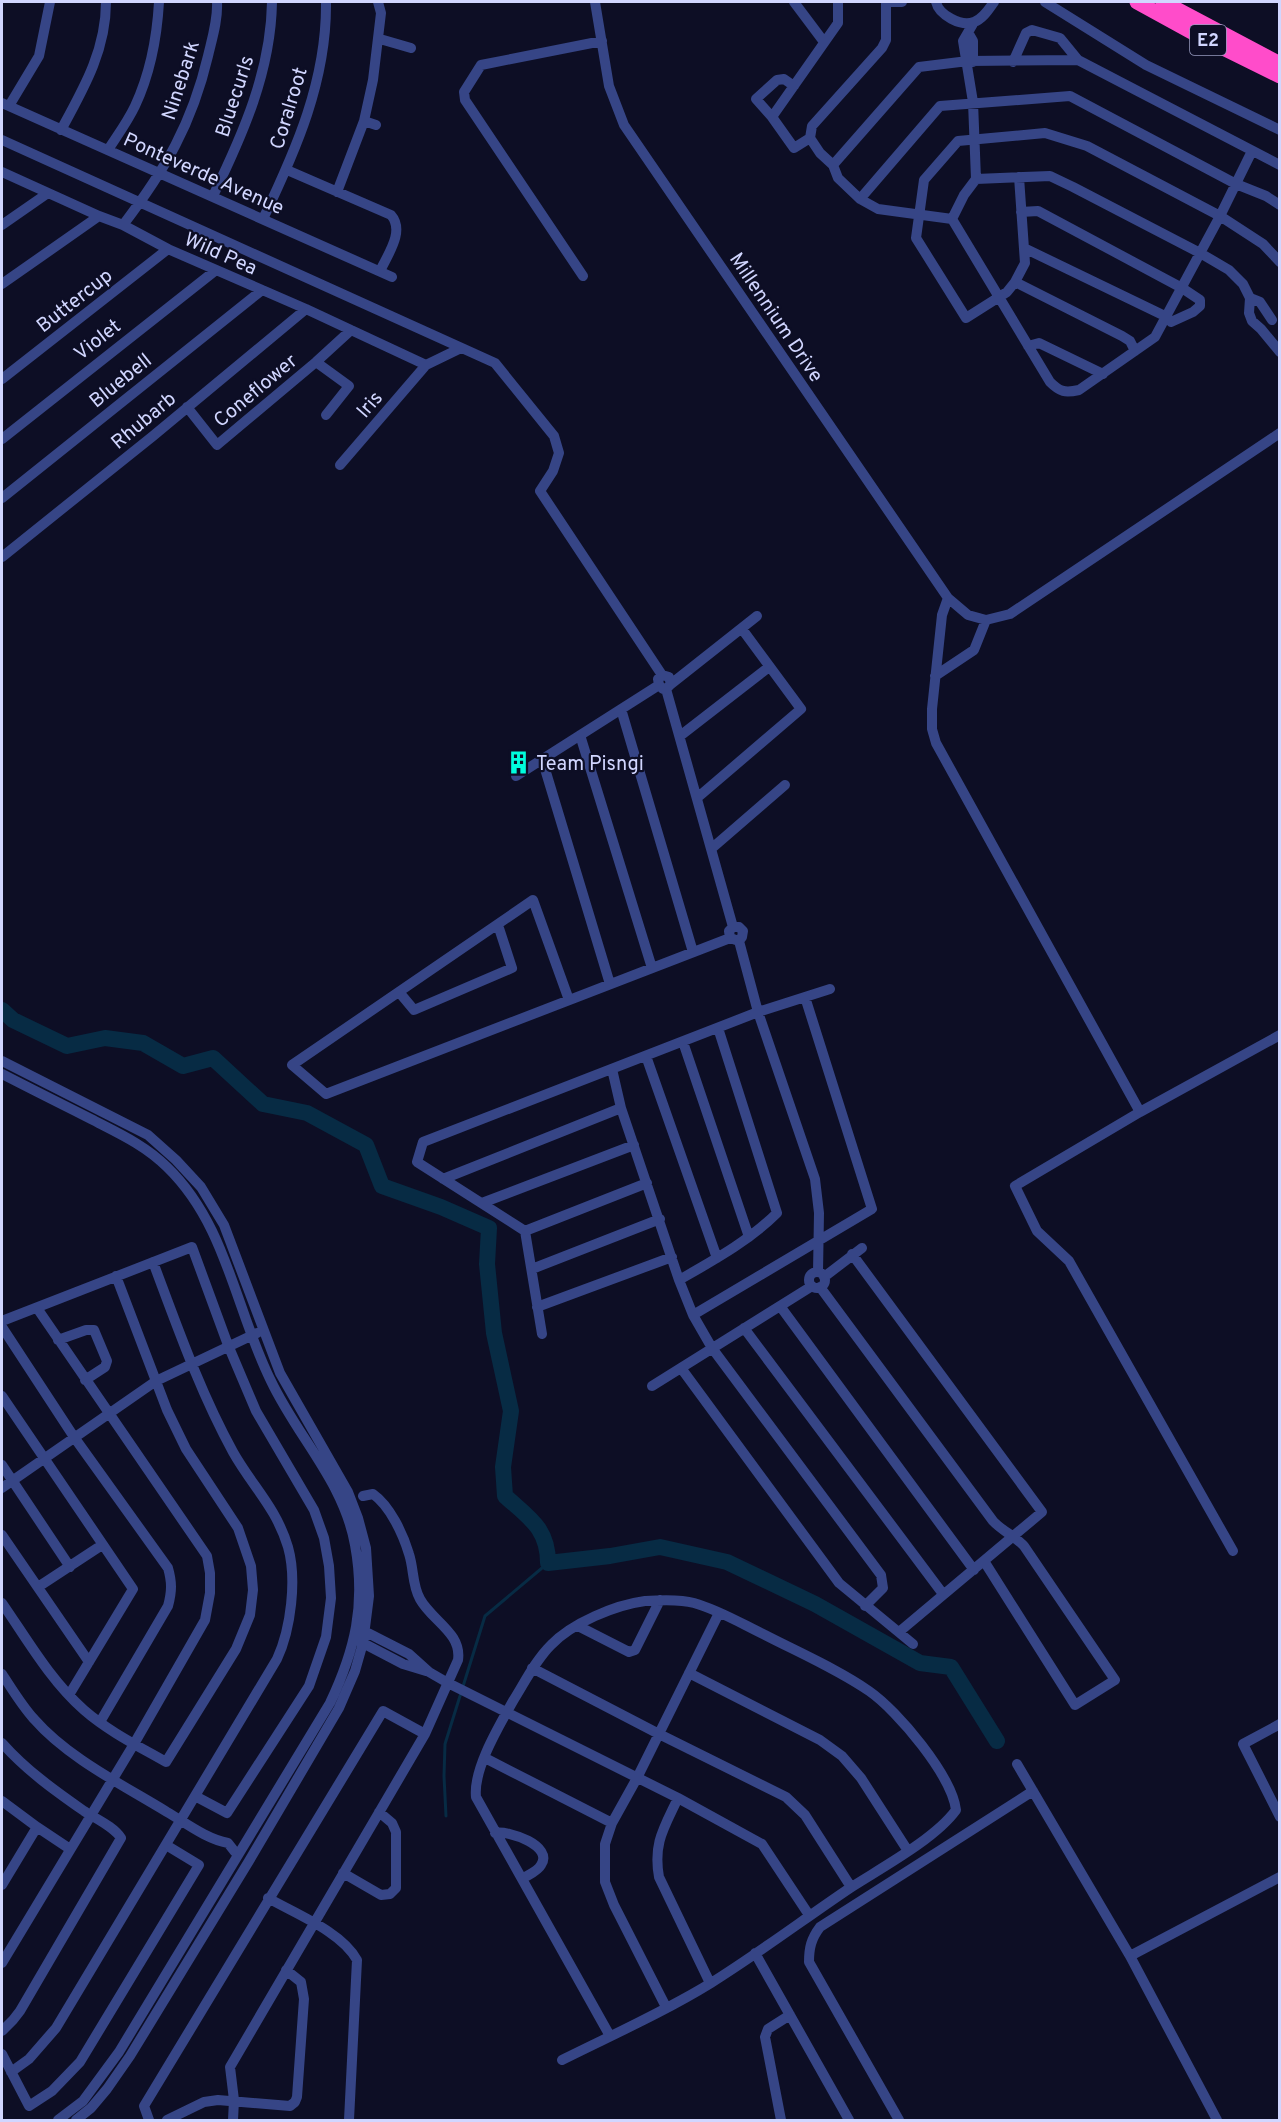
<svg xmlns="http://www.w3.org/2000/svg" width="1281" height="2122" viewBox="0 0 1281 2122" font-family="Overpass,sans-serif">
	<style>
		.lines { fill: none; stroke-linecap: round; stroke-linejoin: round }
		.stream { stroke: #072b44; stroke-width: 3 }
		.river { stroke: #072b44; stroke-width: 16 }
		.minor { stroke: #364586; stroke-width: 10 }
		.highway { stroke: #ff4cca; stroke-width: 15 }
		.labels { text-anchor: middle; stroke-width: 4.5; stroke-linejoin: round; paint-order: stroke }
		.shield { fill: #0d0e25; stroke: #969abe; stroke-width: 1.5 }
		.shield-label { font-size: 18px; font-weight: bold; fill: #d1d6ff }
		.street-label { font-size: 20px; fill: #d1d6ff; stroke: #0d0e25 }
		.poi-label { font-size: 20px; fill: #d1d6ff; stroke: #0d0e25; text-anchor: start }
	</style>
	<rect width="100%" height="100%" fill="#0d0e25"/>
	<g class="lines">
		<!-- stream -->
		<path class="stream" d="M446,1816L444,1776L445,1744L485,1616L548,1563"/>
		<!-- river -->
		<path class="river" d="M2,1010L13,1020L67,1046L105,1038L143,1043L183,1066L213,1058L263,1104L307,1113L366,1145L382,1186L441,1207L489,1228L487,1264L494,1333L511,1411L503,1467L505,1496C529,1518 548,1528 548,1563L610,1556L660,1547L727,1562L815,1604L920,1663L951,1667L997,1741"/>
		<!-- minor -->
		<path class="minor" d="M595,2L609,86L624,125L948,598L968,615L986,620
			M794,2L824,42
			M886,2V40L882,48L812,126L810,138L820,153L833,165L838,178L860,199L878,209L952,219
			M886,2H902
			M936,2C939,15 961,27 974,22C983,19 989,9 994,2
			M1045,2L1146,65L1280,130
			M974,22L963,41L973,102L976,179L964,195L952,219L1050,382C1060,392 1065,393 1079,390L1155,337L1220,216L1252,151
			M969,34L973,41V62
			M380,39L411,48
			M1013,62L1026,33L1032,30L1060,38L1078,60
			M794,86L784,79L777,80L756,99L772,117L794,148L810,138
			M2,103L392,277
			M9,106L39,56L50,2
			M772,117L838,23V2
			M364,121L376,125
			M61,130C84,88 106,50 106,2
			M2,140L495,363L554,436L559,453L553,471L540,491L662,675L669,677L671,684L667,688L663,689L659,685L658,679L662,675
			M108,150C117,136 128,121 135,106C150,74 157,37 159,2
			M833,165L919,67L968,61L1078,60L1280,165
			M287,170L391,215C405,231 388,254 380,271
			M2,172L99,216L123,225L168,249L306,309L426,365
			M1019,177L1025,263L1015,282L1007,292L966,318L916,238L924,180L958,141L1045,133L1087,146L1220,216L1263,244L1280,262
			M976,179L1050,176L1073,187L1200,253L1229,270L1243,284L1250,298L1249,313L1252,321L1261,329L1280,352
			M337,192L364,121L373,80L381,13L378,2
			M213,196C243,134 271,71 272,2
			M860,199L940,106L1070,96L1236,184L1266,196L1280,205
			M1021,212L1038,211L1182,288L1200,300V306L1193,312L1171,322L1167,317L1024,248
			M263,219C296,150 327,80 326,2
			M2,225L48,193
			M123,225C165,170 192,124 208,56C212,39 218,20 217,2
			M583,276L465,100L464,92L481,65L602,41
			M1015,282L1122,336L1130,341L1135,351
			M2,284L99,216
			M1250,298L1260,302L1272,320
			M1028,346L1039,343L1103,374
			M316,362L349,386L326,415
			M2,379L168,249
			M187,407L217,445L316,362L351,330
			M2,439L216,270
			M340,465L426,365L461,348
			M2,498L262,290
			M2,557L153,436L306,309
			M948,598L942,615L932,709V729L936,743L1140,1112
			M986,620L1010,614L1280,433
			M935,676L974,650L986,620
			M671,684L757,616
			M666,689L733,927L729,931L730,938L739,941L742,937L743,931L739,927H733
			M621,709L693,952
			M580,735L652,968
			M680,736L769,667
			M542,759L610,984
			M516,776L659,685
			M697,798L801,709L742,629
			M711,849L785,785
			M739,941L758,1012L815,1179L819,1213L818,1272
			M399,992L414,1010L512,968L498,925
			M569,1000L533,900L292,1065L326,1094L730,938
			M683,1042L749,1237
			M646,1056L717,1258
			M2,1061L148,1135L176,1160L201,1187L224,1225L280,1373L348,1492L358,1518L366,1548L369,1596L363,1643L355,1671L339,1708L249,1861L130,2056L107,2089L91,2108L76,2120
			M612,1069L621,1108L679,1280L693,1315L712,1348L881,1575L883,1588L865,1606
			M2,1074C31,1089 61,1104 91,1119C118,1133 145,1145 167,1167C227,1225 235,1309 271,1381C298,1438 344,1482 355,1545C366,1605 355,1650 330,1703L119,2052L83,2101L58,2120
			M443,1179L621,1108
			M482,1203L634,1145
			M525,1231L647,1183
			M852,1254L1042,1512L899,1632
			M532,1269L660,1219
			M809 1280a8 8 0 1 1 16 0a8 8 0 1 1-16 0Z
			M824,1277L862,1248
			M679,1280C714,1260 749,1241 777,1213L718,1028
			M820,1287L993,1521C1002,1531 1015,1536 1024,1546L1115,1680L1075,1705L984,1561
			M780,1306L974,1570
			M537,1307L672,1257
			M693,1315L872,1209L805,997
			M2,1321L192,1247L228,1345L256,1411L314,1510L324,1538L329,1566L331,1598L326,1637L309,1686L227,1813L195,1796
			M2,1327L74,1437L168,1568C172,1582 172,1591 168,1606L100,1722
			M744,1328L943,1594
			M542,1334L525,1231L417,1162L423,1142L758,1012L830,989
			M58,1340L86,1330H94L107,1361L105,1367L85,1380
			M681,1368L839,1583L913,1644
			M652,1386L812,1286
			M2,1396L133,1589L69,1695
			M2,1465L70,1567
			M2,1488L156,1381L257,1333
			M2,1535L89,1662
			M1233,1551L1069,1261L1037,1231L1015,1186L1140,1112L1280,1035
			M38,1587L102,1545
			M2,1603C27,1639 50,1680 84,1710C108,1731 138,1746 166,1762L236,1649L250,1615L253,1590L251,1566L238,1528L186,1449L167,1410L116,1276
			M578,1626L629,1652L635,1650L660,1600
			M362,1630L409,1654L429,1672L448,1683L678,1798L762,1844L809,1915
			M359,1641L403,1664L426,1671
			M532,1668L659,1734L786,1797L805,1815L851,1887
			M689,1673L820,1740L842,1756L861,1778L908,1851
			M2,1674C12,1689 22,1706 34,1719C68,1758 123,1785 167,1812C186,1823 206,1839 228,1843L235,1852
			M1280,1724L1243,1744L1280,1817
			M2,1743C26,1770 54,1790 84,1811C96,1819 113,1826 121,1838L20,2011L13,2020L2,2031
			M485,1758L612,1823
			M1017,1764L1130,1956L1217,2120
			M678,1798C664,1828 653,1843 659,1877L710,1983
			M2,1801L37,1827L70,1849
			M495,1833C509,1830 554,1846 541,1865C538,1871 528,1875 522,1879
			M343,1873L381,1895L390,1894L396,1888V1832L392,1823L379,1812
			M2,1885L37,1827
			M268,1898C296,1914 342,1932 357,1960L349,2120
			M755,1953L849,2120
			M1130,1956L1280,1877
			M2,1963L134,1744L205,1620L210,1593V1573L207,1556L37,1308
			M666,2007L614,1905L605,1882V1844L612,1823L637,1778L719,1613
			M2,2054L29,2106L52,2091L80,2062L199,1865L166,1845
			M562,2060C612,2035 664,2012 711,1983C759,1953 804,1919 850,1888C881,1868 935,1839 956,1810C952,1776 898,1711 869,1691C837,1669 800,1653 765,1635C742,1624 719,1610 694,1603C680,1599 660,1600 645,1601C615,1605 572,1623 551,1645C535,1661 525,1682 513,1701C499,1726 473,1769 476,1797L610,2036
			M11,2072L29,2059L56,2028L277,1659C291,1629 297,1579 288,1547C276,1507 252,1486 233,1452C200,1392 177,1326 153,1262
			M149,2120L144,2106L383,1711L425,1734
			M167,2120L204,2102L218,2100L290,2106L295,2102L297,2097L304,1999L301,1982L286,1970
			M233,2120L234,2100L230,2067L425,1734L458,1660C462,1633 432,1621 420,1599C412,1585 414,1569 409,1554C403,1534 390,1506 373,1494L363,1496
			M781,2120L765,2037L768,2029L790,2015
			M899,2120L809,1962C809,1948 811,1939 820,1927L1033,1791"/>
		<!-- highway -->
		<path class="highway" d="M1137,2L1199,36L1280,76
			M1163,2L1280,64"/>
	</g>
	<!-- icons -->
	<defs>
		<symbol id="building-bare" viewBox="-9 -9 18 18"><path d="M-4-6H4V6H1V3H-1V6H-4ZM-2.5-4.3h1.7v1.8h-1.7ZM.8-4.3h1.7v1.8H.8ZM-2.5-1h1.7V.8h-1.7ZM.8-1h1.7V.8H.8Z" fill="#00fcdc" stroke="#0d0e25" stroke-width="2.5" paint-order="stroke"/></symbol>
	</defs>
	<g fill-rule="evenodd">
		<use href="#building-bare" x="502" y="746" width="33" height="33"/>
	</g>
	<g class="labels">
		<!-- shield labels -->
		<rect class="shield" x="1190" y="25" width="36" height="30" rx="4.5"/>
		<g class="shield-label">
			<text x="1208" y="46">E2</text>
		</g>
		<!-- street labels -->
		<g class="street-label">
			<text transform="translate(180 80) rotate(-72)" y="7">Ninebark</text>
			<text transform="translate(234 96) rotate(-72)" y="7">Bluecurls</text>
			<text transform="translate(288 108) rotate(-73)" y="7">Coralroot</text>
			<text transform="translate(204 173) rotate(24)" y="7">Ponteverde Avenue</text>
			<text transform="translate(221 253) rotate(24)" y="7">Wild Pea</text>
			<text transform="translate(74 300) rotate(-38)" y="7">Buttercup</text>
			<text transform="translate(777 317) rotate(56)" y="7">Millennium Drive</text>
			<text transform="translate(97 339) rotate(-38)" y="7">Violet</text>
			<text transform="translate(120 380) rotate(-39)" y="7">Bluebell</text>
			<text transform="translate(255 390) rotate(-40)" y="7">Coneflower</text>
			<text transform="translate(369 404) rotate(-49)" y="7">Iris</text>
			<text transform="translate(143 420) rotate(-40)" y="7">Rhubarb</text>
		</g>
		<!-- poi labels -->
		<g class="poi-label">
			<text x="536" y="770">Team Pisngi</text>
		</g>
	</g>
	<!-- border -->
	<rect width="1281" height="2122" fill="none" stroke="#d1d6ff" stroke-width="6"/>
</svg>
